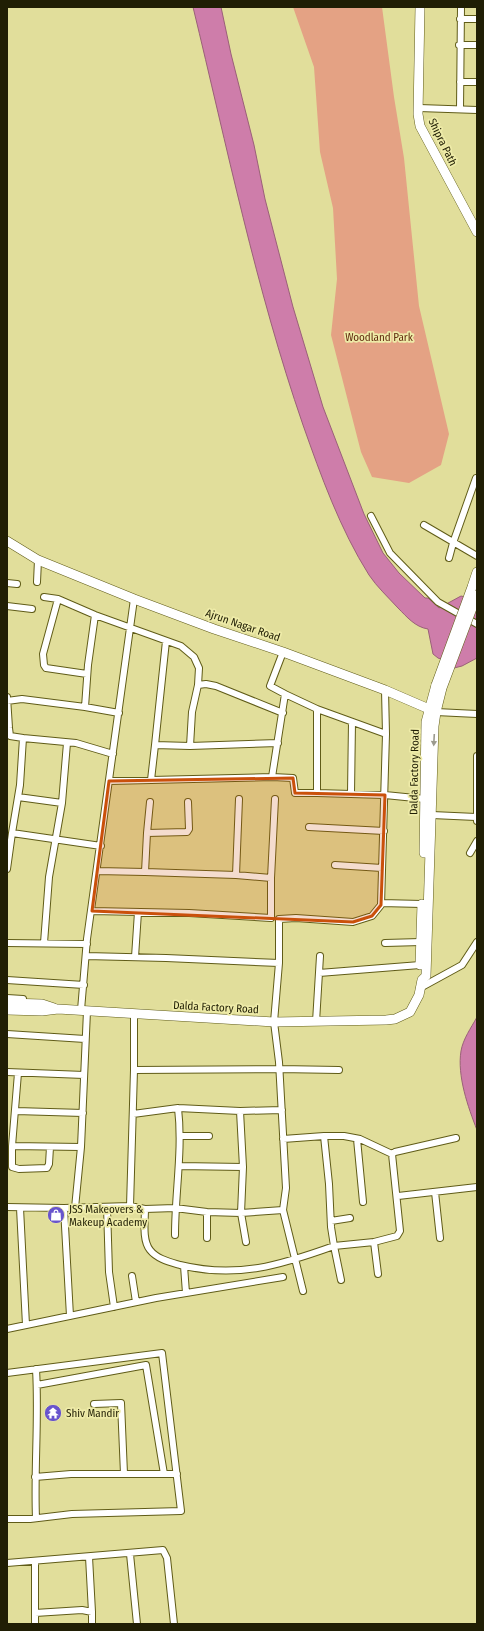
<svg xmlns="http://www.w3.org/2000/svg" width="484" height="1631" viewBox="0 0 484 1631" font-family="'Fira Sans Condensed',sans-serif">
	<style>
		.green { fill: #e4a284 }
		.water { fill: #ce7daa; stroke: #9a6078 }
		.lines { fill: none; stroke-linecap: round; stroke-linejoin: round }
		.street-casing { stroke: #605c18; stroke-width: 8 }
		.secondary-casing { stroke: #605c18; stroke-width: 10 }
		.street { stroke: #fff; stroke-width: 6 }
		.secondary { stroke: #fff; stroke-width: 9 }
		.secondary-bridge-casing { stroke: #605c18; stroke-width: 10; stroke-linecap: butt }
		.secondary-bridge { stroke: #fff; stroke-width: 9 }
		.oneway { fill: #9b9a8e }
		.marked { fill: #ca500b; fill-opacity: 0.2; stroke: #ca500b; stroke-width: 3; stroke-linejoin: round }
		.labels { text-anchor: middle; stroke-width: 3.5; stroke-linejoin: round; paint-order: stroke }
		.street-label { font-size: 11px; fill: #201e04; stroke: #eeeba8 }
		.park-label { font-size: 11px; fill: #632e11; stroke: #eeeba8 }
		.poi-label { font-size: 11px; fill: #201e04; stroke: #eeeba8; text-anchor: start }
	</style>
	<rect width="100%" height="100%" fill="#e1de9b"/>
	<!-- green -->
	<path class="green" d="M293,7H382L394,97L404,158L419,306L449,434L441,465L409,483L372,477L361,452L331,335L337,279L333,208L320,152L314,67Z"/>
	<!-- water -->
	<path class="water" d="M193,7H221L231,54L254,145L265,199L293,307L323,407L364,514L383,553L399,573L425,598H428L439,608L461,596L477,600V658L462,666L454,668L453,664L438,658L433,654L428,629C415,627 407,617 398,608C388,597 377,587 369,575C340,529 321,476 303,425C256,289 227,147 193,7Z
		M477,1017V1130C468,1107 457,1076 461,1051C463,1039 471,1028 477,1017Z"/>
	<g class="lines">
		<defs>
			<path id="street" d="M460,19H477
				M459,45H477
				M460,82H477
				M419,108L477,110
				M460,109L461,7
				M371,516L390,553L438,602L477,624
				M424,525L477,556
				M449,558L453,543L476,478
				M37,582L38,560
				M7,583L17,584
				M44,597L58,599L95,615L181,646L194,657L199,668L198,685
				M58,599L43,654L44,665L46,668L87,674
				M7,606L32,609
				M95,615L88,665L85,707L119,713
				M283,652L270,686L285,694
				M385,690L386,734
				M7,697L9,728L10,736L23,738
				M7,701L22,699L85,707
				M317,709L285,694L272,777L293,778L295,793H317
				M436,712L477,714
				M278,743L190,746L192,712L198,685L206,684L216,686L283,713
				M155,745L166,641
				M477,756V821
				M151,780L155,745L190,746
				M109,781L272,777
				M351,794L352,722
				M18,797L62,803L49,877L44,943
				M62,803L67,743
				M432,815L476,817
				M309,827L384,831
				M12,833L20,785L23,738L76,743L113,754
				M147,833L150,802
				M470,853L477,841
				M335,865L382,868
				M7,869L12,833L101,846
				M97,871L145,872L147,833L187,832L189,829L188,802
				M145,872L236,875L239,799
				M271,878L275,799
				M381,903L422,904
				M92,911L189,913L271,918V878L236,875
				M7,943L87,944
				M385,943L421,942
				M86,956L166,958L279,963
				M135,957L138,912
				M319,973L420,965
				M7,980L84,985
				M420,988L462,965L477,942
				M7,998L23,999
				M81,1010L87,939L134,599
				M316,1022L320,956
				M7,1034L85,1039
				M134,1070L279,1069L339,1070
				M7,1072L84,1075
				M18,1073L12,1146V1167L19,1169L47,1168L49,1164L50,1147
				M16,1111L83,1113
				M133,1114L178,1108
				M180,1136H209
				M324,1136H344L360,1139L392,1154L400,1231L397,1236L374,1242
				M283,1139L324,1136L329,1184L331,1227L334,1246L374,1242L378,1274
				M357,1139L363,1202
				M12,1146L81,1147
				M392,1154L395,1152L456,1138
				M179,1166L243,1167
				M435,1192L440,1238
				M398,1196L477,1187
				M130,1206L134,1070V1015
				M7,1207L64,1208L130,1206L145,1209L175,1208L207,1212L241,1213L283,1210
				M107,1207L109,1272L114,1307
				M20,1208L26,1325
				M64,1208L70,1316
				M75,1208L81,1147L87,1011
				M145,1209C145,1221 142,1240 150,1250C157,1259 170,1262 180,1265C237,1279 281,1265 334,1246L341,1280
				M207,1212V1238
				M331,1221L350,1218
				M175,1235C175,1192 183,1150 178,1108L240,1111
				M246,1242L241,1213L243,1167L240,1111L282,1110
				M184,1266L186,1293
				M132,1276L136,1302
				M303,1291L283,1210L286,1188L279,1062L274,1022L279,963V919L296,918L353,922L372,916L381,905L386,734L317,709V793L385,795L425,799
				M7,1329L156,1298L283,1277
				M36,1369C39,1419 34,1468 36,1518
				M7,1373L162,1353L181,1511L72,1514L30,1519H7
				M37,1385L146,1365L164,1474
				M94,1404L121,1403L124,1474
				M35,1477L71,1474H177
				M130,1554L137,1624
				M7,1563L163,1550L167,1558L174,1624
				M35,1613L82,1610L92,1612L89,1557
				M35,1624V1561
				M92,1624V1612"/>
			<path id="secondary" d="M420,7L418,114L420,126L477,232
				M7,541L38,560L134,599L214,629L283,652L385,690L436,712
				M472,587L477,572
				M424,853L426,722L436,685
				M420,965L422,904
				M7,1003L42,1004L54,1008
				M7,1010L42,1011L58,1009L274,1022L386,1020L395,1019L410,1012L419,995L422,980L426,976L434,726L436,712L442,688"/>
		</defs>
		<!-- street casing -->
		<use href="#street" class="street-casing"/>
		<!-- secondary casing -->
		<use href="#secondary" class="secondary-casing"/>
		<!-- street -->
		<use href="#street" class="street"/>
		<!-- secondary -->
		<use href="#secondary" class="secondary"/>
		<defs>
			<path id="secondary-bridge" d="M436,685L472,587
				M442,688L477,595"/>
		</defs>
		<!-- secondary-bridge casing -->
		<use href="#secondary-bridge" class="secondary-bridge-casing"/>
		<!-- secondary-bridge -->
		<use href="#secondary-bridge" class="secondary-bridge"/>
	</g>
	<!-- one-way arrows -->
	<defs><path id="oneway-solid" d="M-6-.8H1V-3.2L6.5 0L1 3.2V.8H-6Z"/></defs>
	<use class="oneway" href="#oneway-solid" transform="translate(434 740) rotate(93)"/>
	<!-- marked area -->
	<path class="marked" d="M293,778L295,793L385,795L381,905L372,916L353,922L92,911L109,781Z"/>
	<!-- icons -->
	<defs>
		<symbol id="shop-disc" viewBox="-11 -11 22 22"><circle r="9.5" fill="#6854cd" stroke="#eeeba8"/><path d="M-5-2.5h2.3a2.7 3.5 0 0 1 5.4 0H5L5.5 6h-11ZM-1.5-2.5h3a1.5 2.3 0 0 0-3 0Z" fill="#fff"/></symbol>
		<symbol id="temple-disc" viewBox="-11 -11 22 22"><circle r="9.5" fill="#6854cd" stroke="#eeeba8"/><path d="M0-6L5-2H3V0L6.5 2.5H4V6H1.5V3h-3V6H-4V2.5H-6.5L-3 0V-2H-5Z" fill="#fff"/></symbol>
	</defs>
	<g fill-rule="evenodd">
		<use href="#shop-disc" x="46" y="1205" width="20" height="20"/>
		<use href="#temple-disc" x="43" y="1403" width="20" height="20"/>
	</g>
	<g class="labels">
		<!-- street labels -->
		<g class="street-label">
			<text transform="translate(443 142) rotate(64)" y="4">Shipra Path</text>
			<text transform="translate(243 625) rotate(19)" y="4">Ajrun Nagar Road</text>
			<text transform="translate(414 772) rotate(-89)" y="4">Dalda Factory Road</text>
			<text transform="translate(216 1007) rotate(3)" y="4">Dalda Factory Road</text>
		</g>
		<!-- park labels -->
		<g class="park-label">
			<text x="379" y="341">Woodland Park</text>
		</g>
		<!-- poi labels -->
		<g class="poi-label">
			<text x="69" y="1213">JSS Makeovers &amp;<tspan x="69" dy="13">Makeup Academy</tspan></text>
			<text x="66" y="1417">Shiv Mandir</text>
		</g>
	</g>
	<!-- border -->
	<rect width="484" height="1631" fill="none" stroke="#201e04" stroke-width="16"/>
</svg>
